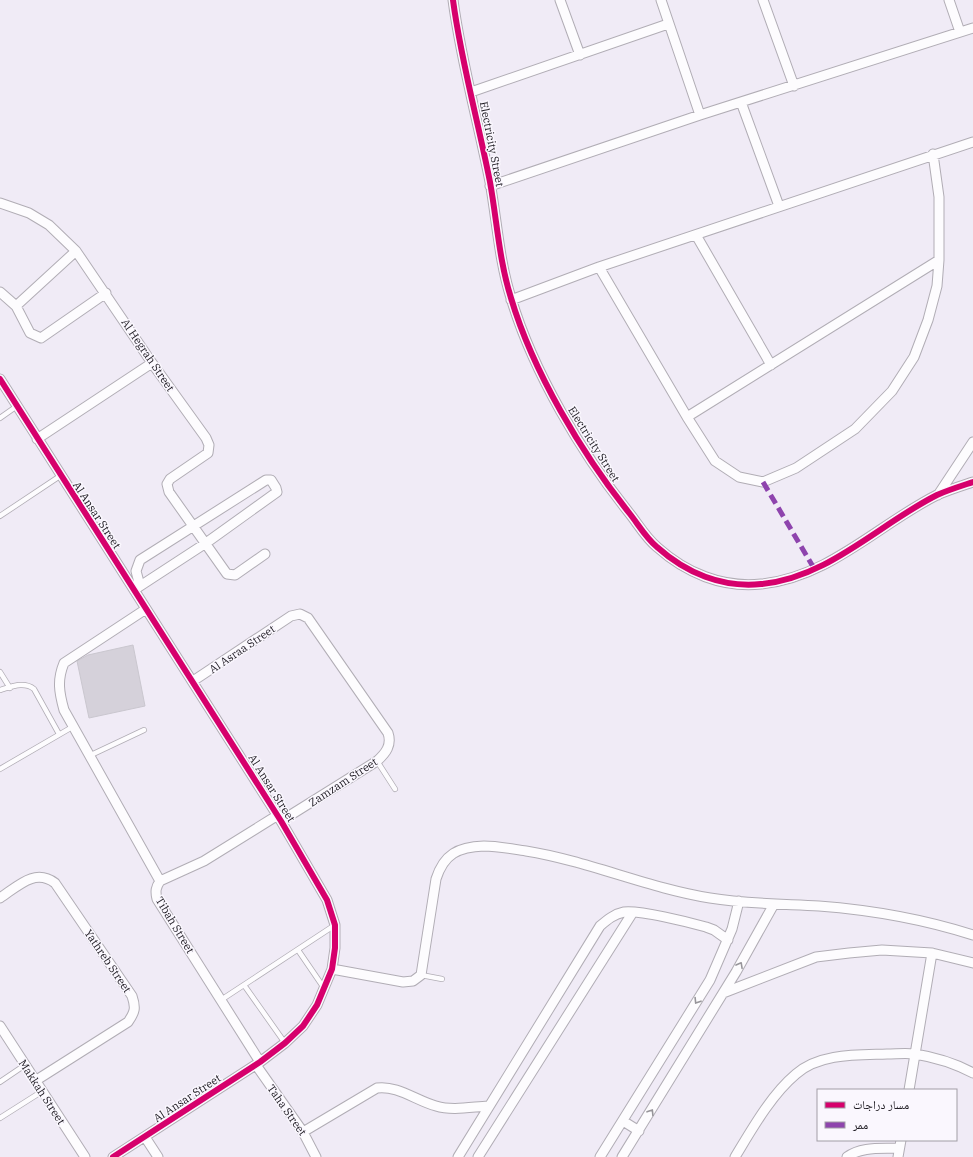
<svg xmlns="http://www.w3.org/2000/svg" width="973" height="1157" viewBox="0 0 973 1157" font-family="'IBM Plex Serif','Noto Naskh Arabic',serif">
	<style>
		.building { fill: #d5d1da; stroke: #cac7cf }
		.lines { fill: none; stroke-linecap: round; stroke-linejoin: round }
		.service-casing { stroke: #b1adb5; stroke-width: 6 }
		.minor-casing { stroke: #b1adb5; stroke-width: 11 }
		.service { stroke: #fdfcfe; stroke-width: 4.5 }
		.minor { stroke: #fdfcfe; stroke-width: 9 }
		.quiet { stroke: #8e44ad; stroke-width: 5; stroke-dasharray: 10 5; stroke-linecap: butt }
		.cycleway-casing { stroke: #faf7fe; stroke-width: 8 }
		.cycleway { stroke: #d6006c; stroke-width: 6 }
		.oneway { stroke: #97959a }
		.labels { text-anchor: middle; stroke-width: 3; stroke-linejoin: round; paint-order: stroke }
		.street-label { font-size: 11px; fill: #1b181f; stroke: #faf7fe }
	</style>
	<rect width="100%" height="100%" fill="#f0ebf6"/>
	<!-- building -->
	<path class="building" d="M133,645L145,706L89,718L77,661L88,655Z"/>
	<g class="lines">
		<defs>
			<path id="service" d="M0,418L17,406
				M0,516L60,476
				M0,672L10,688
				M0,690C11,687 24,681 34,689L59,734
				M91,755L144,730
				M377,761L395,789
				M0,769L74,726
				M298,950L324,988
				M421,975L442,979
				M244,985L285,1043
				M221,1000L335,925
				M0,1082L25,1065
				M0,1118L41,1092"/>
			<path id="minor" d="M453,0C461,61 478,121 490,182C497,221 499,260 511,298C533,372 582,454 630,514C638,524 646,538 657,547C686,573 722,588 761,584C828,578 879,524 937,495C948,490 961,486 973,482
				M560,0L580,55
				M661,0L700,115
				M763,0L794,86
				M949,0L960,32
				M471,92L668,24
				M741,102L779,206
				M490,186L700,115L973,28
				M0,203L29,213L49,225L76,251L152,363L206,438L209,445L208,453L170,479L167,484L169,492L227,574L235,575L265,554
				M696,235L771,365
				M599,267L687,417L715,461L739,477L763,482L796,468L855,429L892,391L914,357L928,320L937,286L939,260V197L933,154
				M0,292L16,306L30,333L41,338L106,293
				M511,300L599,267L973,142
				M16,306L76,251
				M0,379L281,821L327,900L335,925V948L332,969L317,1005L303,1026L285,1043L260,1062L113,1157
				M687,417L939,260
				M37,439L152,363
				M938,495L973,442
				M134,590L206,543L277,492L276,488L271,480H266L140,560L136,571L140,586
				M146,609L64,663C57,680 59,692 64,710L160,881
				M193,681L291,616L300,614L308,618L388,733C392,745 386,753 377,761L281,821
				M0,898C18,886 35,868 55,883L132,996C136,1008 135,1012 128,1022L35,1081
				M332,969L403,982L413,981L421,975L436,879C444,854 458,847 484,846C498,846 512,849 526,851C588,861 648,888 710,898C746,904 783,904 819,906C871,910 923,919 973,935
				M723,993L816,957L849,953L882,950L932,953L973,963
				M0,1026L85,1157
				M260,1062L157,899C155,891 156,887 160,881L204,861L278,815
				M256,1065L303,1132L316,1157
				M909,1090L932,953
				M623,1121L639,1131
				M303,1132L377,1088C397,1085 417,1101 436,1106C452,1111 471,1107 488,1106
				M145,1137L158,1157
				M458,1157L600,926C607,920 614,914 624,912C640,910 688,922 706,927L714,930L728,940
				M478,1157L633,912
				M600,1157L710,980L732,929L739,901
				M622,1157L736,972L774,904
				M735,1157C752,1129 771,1095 796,1074C820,1053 858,1055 887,1054C896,1054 906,1053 915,1054C934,1057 956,1064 973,1073
				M847,1157C862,1146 882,1149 899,1148
				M898,1157L901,1140"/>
		</defs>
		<!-- service casing -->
		<use href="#service" class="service-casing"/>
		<!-- minor casing -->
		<use href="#minor" class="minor-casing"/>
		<!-- service -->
		<use href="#service" class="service"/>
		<!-- minor -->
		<use href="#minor" class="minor"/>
		<!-- quiet -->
		<path class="quiet" d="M763,482L815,570"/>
		<defs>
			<path id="cycleway" d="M453,0C461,61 478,121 490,182C497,221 499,260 511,298C533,372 582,454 630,514C638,524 646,538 657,547C686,573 722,588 761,584C828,578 879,524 937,495C948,490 961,486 973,482
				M0,379L281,821L327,900L335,925V948L332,969L317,1005L303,1026L285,1043L260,1062L113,1157"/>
		</defs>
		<!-- cycleway casing -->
		<use href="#cycleway" class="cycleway-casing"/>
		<!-- cycleway -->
		<use href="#cycleway" class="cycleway"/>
	</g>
	<!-- one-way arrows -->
	<defs><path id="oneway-chevron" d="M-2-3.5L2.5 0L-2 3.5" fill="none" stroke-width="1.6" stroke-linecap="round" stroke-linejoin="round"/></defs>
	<g class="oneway">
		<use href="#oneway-chevron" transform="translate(740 965) rotate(-61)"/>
		<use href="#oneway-chevron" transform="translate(697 1001) rotate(122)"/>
		<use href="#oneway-chevron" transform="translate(651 1112) rotate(-58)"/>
	</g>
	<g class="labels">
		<!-- street labels -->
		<g class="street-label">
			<text transform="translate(492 144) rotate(79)" y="4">Electricity Street</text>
			<text transform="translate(148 355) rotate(56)" y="4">Al Hegrah Street</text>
			<text transform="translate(594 444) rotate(58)" y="4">Electricity Street</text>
			<text transform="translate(97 515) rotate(57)" y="4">Al Ansar Street</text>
			<text transform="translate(242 649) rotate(-34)" y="4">Al Asraa Street</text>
			<text transform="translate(343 782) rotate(-33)" y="4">Zamzam Street</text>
			<text transform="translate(272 788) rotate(58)" y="4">Al Ansar Street</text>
			<text transform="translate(175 925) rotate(59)" y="4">Tibah Street</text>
			<text transform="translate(108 961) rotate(56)" y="4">Yathreb Street</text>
			<text transform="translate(42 1092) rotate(57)" y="4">Makkah Street</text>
			<text transform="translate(187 1098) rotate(-33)" y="4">Al Ansar Street</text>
			<text transform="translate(287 1110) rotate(55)" y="4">Taha Street</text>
		</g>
	</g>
	<!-- legend -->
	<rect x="817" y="1089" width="140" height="52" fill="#faf7fe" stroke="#a19ea5"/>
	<rect x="825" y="1102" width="20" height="6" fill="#d6006c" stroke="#a19ea5"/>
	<text x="853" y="1109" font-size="12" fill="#1b181f">مسار دراجات</text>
	<rect x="825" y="1122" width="20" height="6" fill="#8e44ad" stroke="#a19ea5"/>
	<text x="853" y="1129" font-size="12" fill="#1b181f">ممر</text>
</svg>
